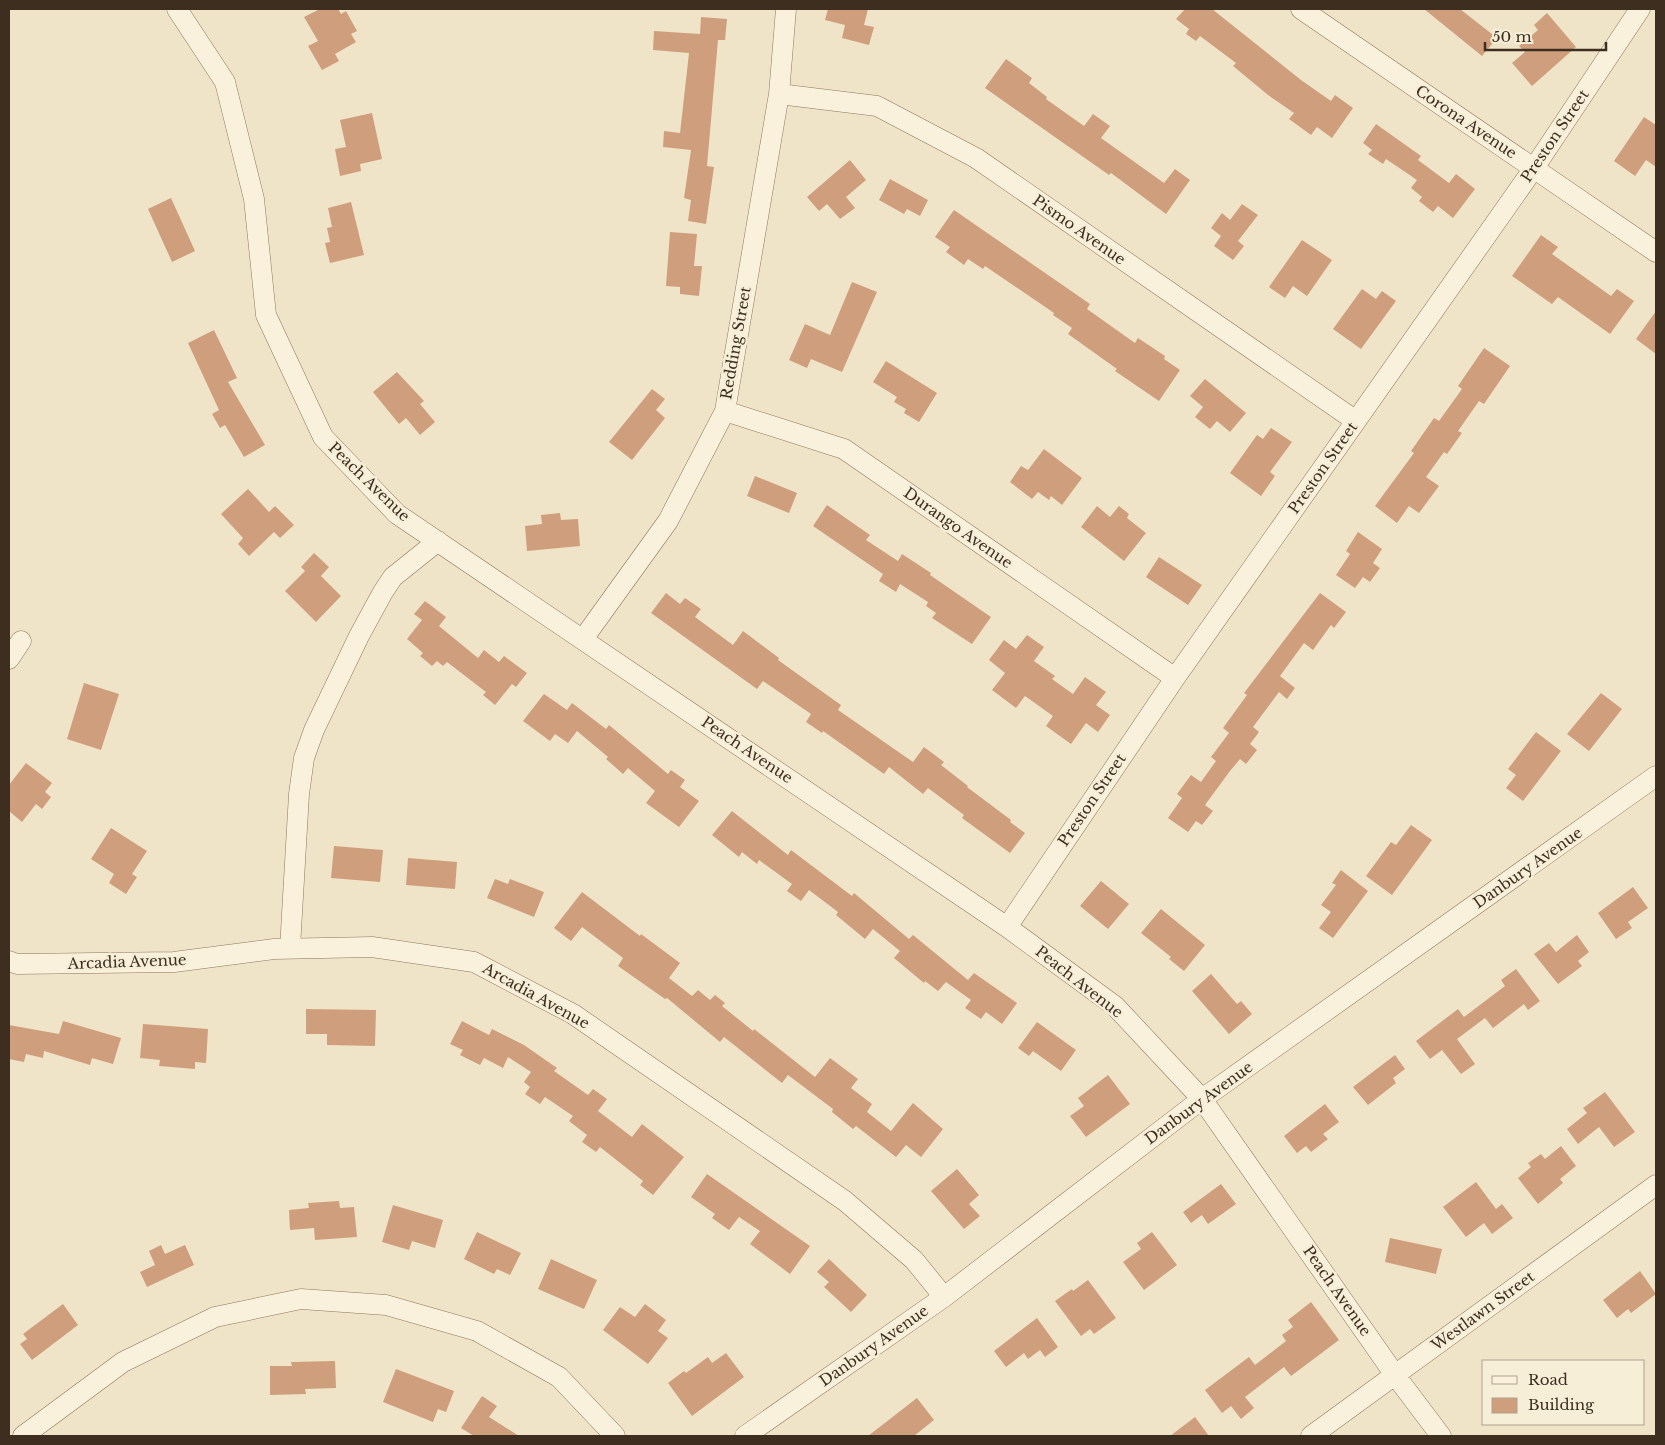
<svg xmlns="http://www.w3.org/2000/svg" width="1665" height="1445" viewBox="0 0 1665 1445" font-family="'Libre Baskerville',serif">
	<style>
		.building { fill: #cf9f7d }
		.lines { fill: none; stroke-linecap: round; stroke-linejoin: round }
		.minor-casing { stroke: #8d765c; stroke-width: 21 }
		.minor { stroke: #faf1dc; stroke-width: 20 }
		.labels { text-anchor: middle; stroke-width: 5; stroke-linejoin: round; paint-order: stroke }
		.street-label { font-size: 15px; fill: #3d2e20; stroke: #f7eed8 }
	</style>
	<rect width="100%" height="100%" fill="#f0e4c8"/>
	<!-- building -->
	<path class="building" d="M320,9H338L341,14L346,11L357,31L351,34L356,42L335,54L339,61L322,70L308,46L318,41L304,17Z
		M828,9H868L864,25L874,27L869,45L842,38L845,25L825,20Z
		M1185,9H1212L1301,80L1331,101L1335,95L1353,108L1332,138L1317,127L1311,135L1289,119L1294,113L1268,95L1233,66L1236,63L1200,36L1196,41L1186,34L1189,29L1176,19Z
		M1424,9H1460L1497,38L1482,56Z
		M1547,13L1576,47L1532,86L1512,63L1525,52L1519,46L1538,30L1534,25Z
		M701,17L727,19L725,40H718L707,166L714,167L706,224L688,221L691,200L684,198L691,150L663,147L664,131L680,133L689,53L653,50L654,31L700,34Z
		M1006,59L1032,78L1029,83L1047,97L1046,99L1084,126L1093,114L1110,126L1101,138L1164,183L1175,169L1190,180L1166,214L1111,173L1109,175L985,88Z
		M372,113L382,159L360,164L361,171L340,176L335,149L346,147L340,120Z
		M1644,117L1656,125V167L1646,160L1635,176L1614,161Z
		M1376,124L1421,156L1418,160L1449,183L1456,174L1475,189L1453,218L1438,206L1433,212L1419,201L1422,197L1411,188L1417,180L1386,159L1383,164L1368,154L1372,150L1363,143Z
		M850,160L866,180L846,197L855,208L840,219L827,204L819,211L807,197Z
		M890,179L928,200L920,216L907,209L904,214L879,200Z
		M171,198L195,251L172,262L148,209Z
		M351,202L364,255L330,263L325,243L330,242L327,228L332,227L328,208Z
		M1242,204L1258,215L1238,241L1244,246L1233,260L1214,246L1221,236L1211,228L1222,213L1230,220Z
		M954,210L1090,304L1087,309L1135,343L1138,338L1165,356L1164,359L1180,370L1159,401L1115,371L1117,369L1068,334L1072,328L1053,315L1054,313L985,266L983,269L968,259L964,265L946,252L950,247L935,237Z
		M670,232L697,234L694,266H702L699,296L680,294V287L666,286Z
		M1541,235L1558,247L1552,254L1611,296L1617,289L1634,301L1610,334L1558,297L1552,304L1512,276Z
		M1302,240L1332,260L1307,296L1293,286L1285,298L1269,287Z
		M852,282L877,292L842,372L811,359L807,368L789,360L805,324L830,335Z
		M1362,289L1376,299L1382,291L1396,301L1361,349L1333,329Z
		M1656,311V354L1636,339Z
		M214,330L237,378L228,382L265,445L244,457L225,425L220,428L212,414L219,410L188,343Z
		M1484,348L1510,366L1484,404L1479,401L1458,431L1462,433L1447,454L1444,452L1426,477L1439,486L1419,513L1409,506L1397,523L1375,506L1414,453L1411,451L1434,418L1439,421L1462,389L1458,386Z
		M886,361L937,393L919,422L904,413L906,409L894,402L897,397L873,382Z
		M397,372L424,401L420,404L435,422L420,435L406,418L399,424L373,392Z
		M1205,379L1246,413L1230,432L1217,421L1210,429L1195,417L1203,407L1190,396Z
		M652,389L665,399L656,410L665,418L632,460L609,442Z
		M1271,428L1292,442L1270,472L1275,476L1261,496L1230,473L1257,435L1263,439Z
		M1044,449L1082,478L1062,505L1051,496L1049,500L1038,492L1032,499L1010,482L1021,466L1028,470Z
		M755,476L797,493L789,513L747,496Z
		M248,489L269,512L275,506L294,525L280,538L274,532L249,556L238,544L243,538L221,514Z
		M827,505L870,535L866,540L898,561L902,554L931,573L930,575L991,617L972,644L932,618L936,613L926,606L928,602L900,584L896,592L879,581L883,574L813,526Z
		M1097,506L1110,517L1119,506L1129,514L1127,518L1146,533L1124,561L1081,527Z
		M560,513L561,520L578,519L580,546L527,551L525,526L542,524L541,515Z
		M1358,532L1382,549L1373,563L1380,568L1370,582L1363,577L1355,588L1336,575L1350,554L1346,551Z
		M314,553L329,567L321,576L341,596L316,622L285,591L305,571L301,567Z
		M1159,557L1202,585L1188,605L1146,577Z
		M666,593L680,604L685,598L701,609L695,617L733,645L743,631L779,658L778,660L841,705L838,710L913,762L924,747L944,762L941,765L968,786L967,787L1011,820L1010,822L1025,833L1010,853L962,818L964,815L928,788L923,794L889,767L884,774L823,731L822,733L806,722L811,714L763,681L757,689L651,613Z
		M1320,593L1346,612L1334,628L1331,625L1313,650L1304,643L1280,676L1295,688L1287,699L1279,692L1253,727L1259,732L1250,744L1257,750L1246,764L1240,759L1230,771L1205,805L1213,811L1202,825L1196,821L1188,832L1168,818L1182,798L1177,794L1191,775L1201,782L1216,761L1211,757L1229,733L1223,728L1247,695L1244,693Z
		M425,601L446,617L439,626L478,658L484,650L499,662L504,656L527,673L516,687L512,684L495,705L483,695L486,692L447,662L443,666L437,661L432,666L420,656L423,653L407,639L422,620L414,614Z
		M1027,635L1044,647L1034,661L1055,676L1052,679L1073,694L1085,677L1106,692L1096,705L1110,715L1098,732L1086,723L1071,744L1046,726L1053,716L1025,696L1016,708L992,690L1005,673L989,660L1004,640L1016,649Z
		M84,683L119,694L101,750L67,739Z
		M1601,693L1622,709L1589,751L1567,734Z
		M544,694L567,710L572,703L606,729L609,725L668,774L671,770L685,780L680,787L699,801L679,827L646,803L655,791L628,768L623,774L606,759L608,757L577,731L568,743L555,734L550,741L523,721Z
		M1536,732L1561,751L1523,801L1506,788L1516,775L1508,769Z
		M26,763L52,783L45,792L51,797L42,809L36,804L22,822L9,811V785Z
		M732,811L788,855L791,850L852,896L854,893L909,939L913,935L968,980L974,973L1017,1003L1002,1024L986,1012L981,1019L965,1008L971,1000L946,982L938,991L925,981L924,983L894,958L900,951L873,929L865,939L836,915L838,912L809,890L801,901L787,891L792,884L759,860L757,864L742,852L739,857L712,835Z
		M1411,825L1432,840L1392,895L1366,876L1391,842L1396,845Z
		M111,828L147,851L132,874L137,877L126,894L109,883L114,874L91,859Z
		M334,846L383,850L380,882L331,878Z
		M408,858L457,862L455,889L406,885Z
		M1341,870L1368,891L1333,938L1319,928L1331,912L1321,905L1336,885L1332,883Z
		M495,879L508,884L510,879L544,892L534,917L487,898Z
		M1101,881L1129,904L1108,929L1080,906Z
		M1633,887L1648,908L1628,922L1632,928L1616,939L1598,913Z
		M582,892L640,936L641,934L680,963L669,978L692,996L698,990L710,1000L715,995L725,1003L722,1006L753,1031L754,1029L815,1077L830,1058L858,1079L851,1088L872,1104L867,1112L891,1131L913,1103L943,1129L921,1157L906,1145L896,1157L856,1126L853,1129L832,1112L833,1109L788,1075L782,1083L724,1037L720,1042L667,998L665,999L618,966L623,958L582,927L571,941L554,928Z
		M1161,909L1205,945L1184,971L1169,959L1171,957L1141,933Z
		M1577,935L1589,952L1578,961L1582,966L1558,984L1534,954L1549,943L1556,952Z
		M1516,969L1540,1001L1528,1010L1524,1004L1493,1028L1485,1018L1457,1039L1475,1064L1461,1074L1442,1050L1430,1059L1416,1041L1458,1009L1464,1017L1505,986L1501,980Z
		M1211,974L1237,1004L1241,1001L1252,1014L1229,1034L1192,991Z
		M306,1009L376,1010L375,1046L327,1045V1034H306Z
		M63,1021L121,1038L113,1064L92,1058L90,1065L44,1051L43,1058L26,1054L24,1062L9,1059V1025L59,1034Z
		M462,1021L489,1035L492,1029L524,1045L557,1068L554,1071L588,1095L593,1089L607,1099L598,1111L632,1137L642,1124L684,1157L653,1195L640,1185L643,1181L600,1147L596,1152L582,1142L587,1135L569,1121L573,1116L545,1097L540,1104L525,1094L530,1087L524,1082L531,1072L508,1057L503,1068L484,1058L480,1065L460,1055L463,1050L450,1044Z
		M1037,1022L1076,1050L1061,1071L1033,1051L1029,1056L1018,1048Z
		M143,1024L208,1029L206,1063L195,1062V1069L159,1066L160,1060L140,1058Z
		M1395,1055L1405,1069L1393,1078L1396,1083L1368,1105L1353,1087Z
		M1108,1075L1130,1104L1086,1137L1070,1116L1084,1106L1078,1098Z
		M1605,1092L1635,1132L1614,1147L1599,1127L1578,1144L1567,1129L1587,1113L1583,1108Z
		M1325,1104L1339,1122L1323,1134L1328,1139L1311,1152L1306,1146L1297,1153L1284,1136Z
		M1561,1146L1576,1166L1560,1179L1563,1183L1538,1204L1518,1178L1531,1167L1528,1163L1541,1154L1545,1159Z
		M957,1169L979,1195L969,1204L980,1216L964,1229L931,1191Z
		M707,1174L810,1246L790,1274L750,1244L760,1231L739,1217L729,1230L712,1218L715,1214L691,1197Z
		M1476,1182L1496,1209L1502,1204L1513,1218L1492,1234L1484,1223L1466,1237L1443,1207Z
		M1221,1184L1236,1204L1208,1224L1202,1215L1191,1223L1183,1212Z
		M339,1201L340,1208L354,1207L357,1237L315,1240L314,1228L290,1230L289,1210L309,1208L308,1203Z
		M393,1205L443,1220L435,1248L412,1241L409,1250L382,1242Z
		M477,1232L521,1253L510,1275L497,1269L494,1274L464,1259Z
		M1152,1232L1177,1265L1144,1290L1123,1262L1141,1249L1137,1243Z
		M1390,1238L1442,1249L1436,1274L1385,1262Z
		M161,1245L165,1254L185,1245L194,1265L147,1287L140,1272L155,1265L149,1251Z
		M551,1259L597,1280L584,1309L538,1289Z
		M829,1259L867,1295L851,1312L824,1287L829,1282L817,1272Z
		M1640,1271L1656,1294L1631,1313L1628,1309L1617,1318L1603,1300Z
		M1088,1280L1116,1318L1094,1334L1090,1329L1081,1336L1055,1301L1072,1289L1073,1291Z
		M1311,1302L1339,1340L1291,1376L1284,1367L1245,1397L1254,1408L1241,1419L1231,1406L1222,1413L1205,1390L1249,1357L1255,1365L1286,1341L1282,1335L1293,1327L1288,1320Z
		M63,1304L78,1325L32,1360L20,1344L27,1339L23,1334Z
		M645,1304L666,1320L658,1331L668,1338L648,1364L603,1330L620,1307L635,1317Z
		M1037,1318L1058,1347L1045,1357L1040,1350L1028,1359L1024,1353L1006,1367L994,1351Z
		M726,1353L744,1377L692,1416L668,1383L684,1371L686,1373L708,1357L712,1363Z
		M335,1361L336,1388L305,1389L306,1394L270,1395V1366H292L291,1362Z
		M396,1369L454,1391L446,1412L438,1409L433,1422L383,1402Z
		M482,1396L497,1406L489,1417L519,1436H474L461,1428Z
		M917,1398L934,1420L914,1436H868Z
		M1195,1417L1209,1436H1170Z"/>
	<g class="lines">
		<defs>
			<path id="minor" d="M177,9L225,82L254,199L266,315L323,437L397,514L1007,927L1115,1006L1202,1099L1395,1375L1441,1436
				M1301,9L1656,252
				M779,94L877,106L976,158L1356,421
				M725,411L844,449L1175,678
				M583,639L668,521L725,411L779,94L786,9
				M9,659L21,641
				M1007,927L1175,678L1534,168L1640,9
				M290,948L299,794L304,758L314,730L359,636L383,592L393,577L438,541
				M9,961L17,964L174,962L274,949L372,947L474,962L573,1014L845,1201L914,1260L944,1297
				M23,1436L123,1362L215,1317L301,1299L386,1305L477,1331L559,1377L615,1436
				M745,1436L944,1297L1202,1099L1656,776
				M1311,1436L1656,1185"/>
		</defs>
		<!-- minor casing -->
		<use href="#minor" class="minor-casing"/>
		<!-- minor -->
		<use href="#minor" class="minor"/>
	</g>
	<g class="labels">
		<!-- street labels -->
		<g class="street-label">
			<text transform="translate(1466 122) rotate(34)" y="5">Corona Avenue</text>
			<text transform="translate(1555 136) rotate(-56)" y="5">Preston Street</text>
			<text transform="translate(1079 230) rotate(35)" y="5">Pismo Avenue</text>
			<text transform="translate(736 343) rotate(-80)" y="5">Redding Street</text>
			<text transform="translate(1323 468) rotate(-55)" y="5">Preston Street</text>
			<text transform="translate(369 482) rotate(44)" y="5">Peach Avenue</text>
			<text transform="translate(958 528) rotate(35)" y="5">Durango Avenue</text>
			<text transform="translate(747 750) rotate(34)" y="5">Peach Avenue</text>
			<text transform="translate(1092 800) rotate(-56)" y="5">Preston Street</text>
			<text transform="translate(1528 868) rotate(-35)" y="5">Danbury Avenue</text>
			<text transform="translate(127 962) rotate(-2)" y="5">Arcadia Avenue</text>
			<text transform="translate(1079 982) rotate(38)" y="5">Peach Avenue</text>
			<text transform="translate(536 996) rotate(29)" y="5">Arcadia Avenue</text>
			<text transform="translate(1199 1103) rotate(-36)" y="5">Danbury Avenue</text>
			<text transform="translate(1337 1291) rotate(55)" y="5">Peach Avenue</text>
			<text transform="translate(1483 1311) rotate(-36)" y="5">Westlawn Street</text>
			<text transform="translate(874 1346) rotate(-35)" y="5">Danbury Avenue</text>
		</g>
	</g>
	<!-- border -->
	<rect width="1665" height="1445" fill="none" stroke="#3d2e20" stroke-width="20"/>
	<!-- legend -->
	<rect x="1482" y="1360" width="162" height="65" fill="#f7eed8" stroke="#ada18e"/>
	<rect x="1492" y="1376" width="25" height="8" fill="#faf1dc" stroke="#ada18e"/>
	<text x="1528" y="1385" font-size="15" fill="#3d2e20">Road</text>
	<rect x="1492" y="1398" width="25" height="15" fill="#cf9f7d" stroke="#ada18e"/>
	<text x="1528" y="1410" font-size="15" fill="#3d2e20">Building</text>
	<!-- scale -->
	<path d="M1485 42v8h121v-8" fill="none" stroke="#3d2e20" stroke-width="2.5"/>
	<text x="1492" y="42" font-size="15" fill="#3d2e20" stroke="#f7eed8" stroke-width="4" paint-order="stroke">50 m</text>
</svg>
